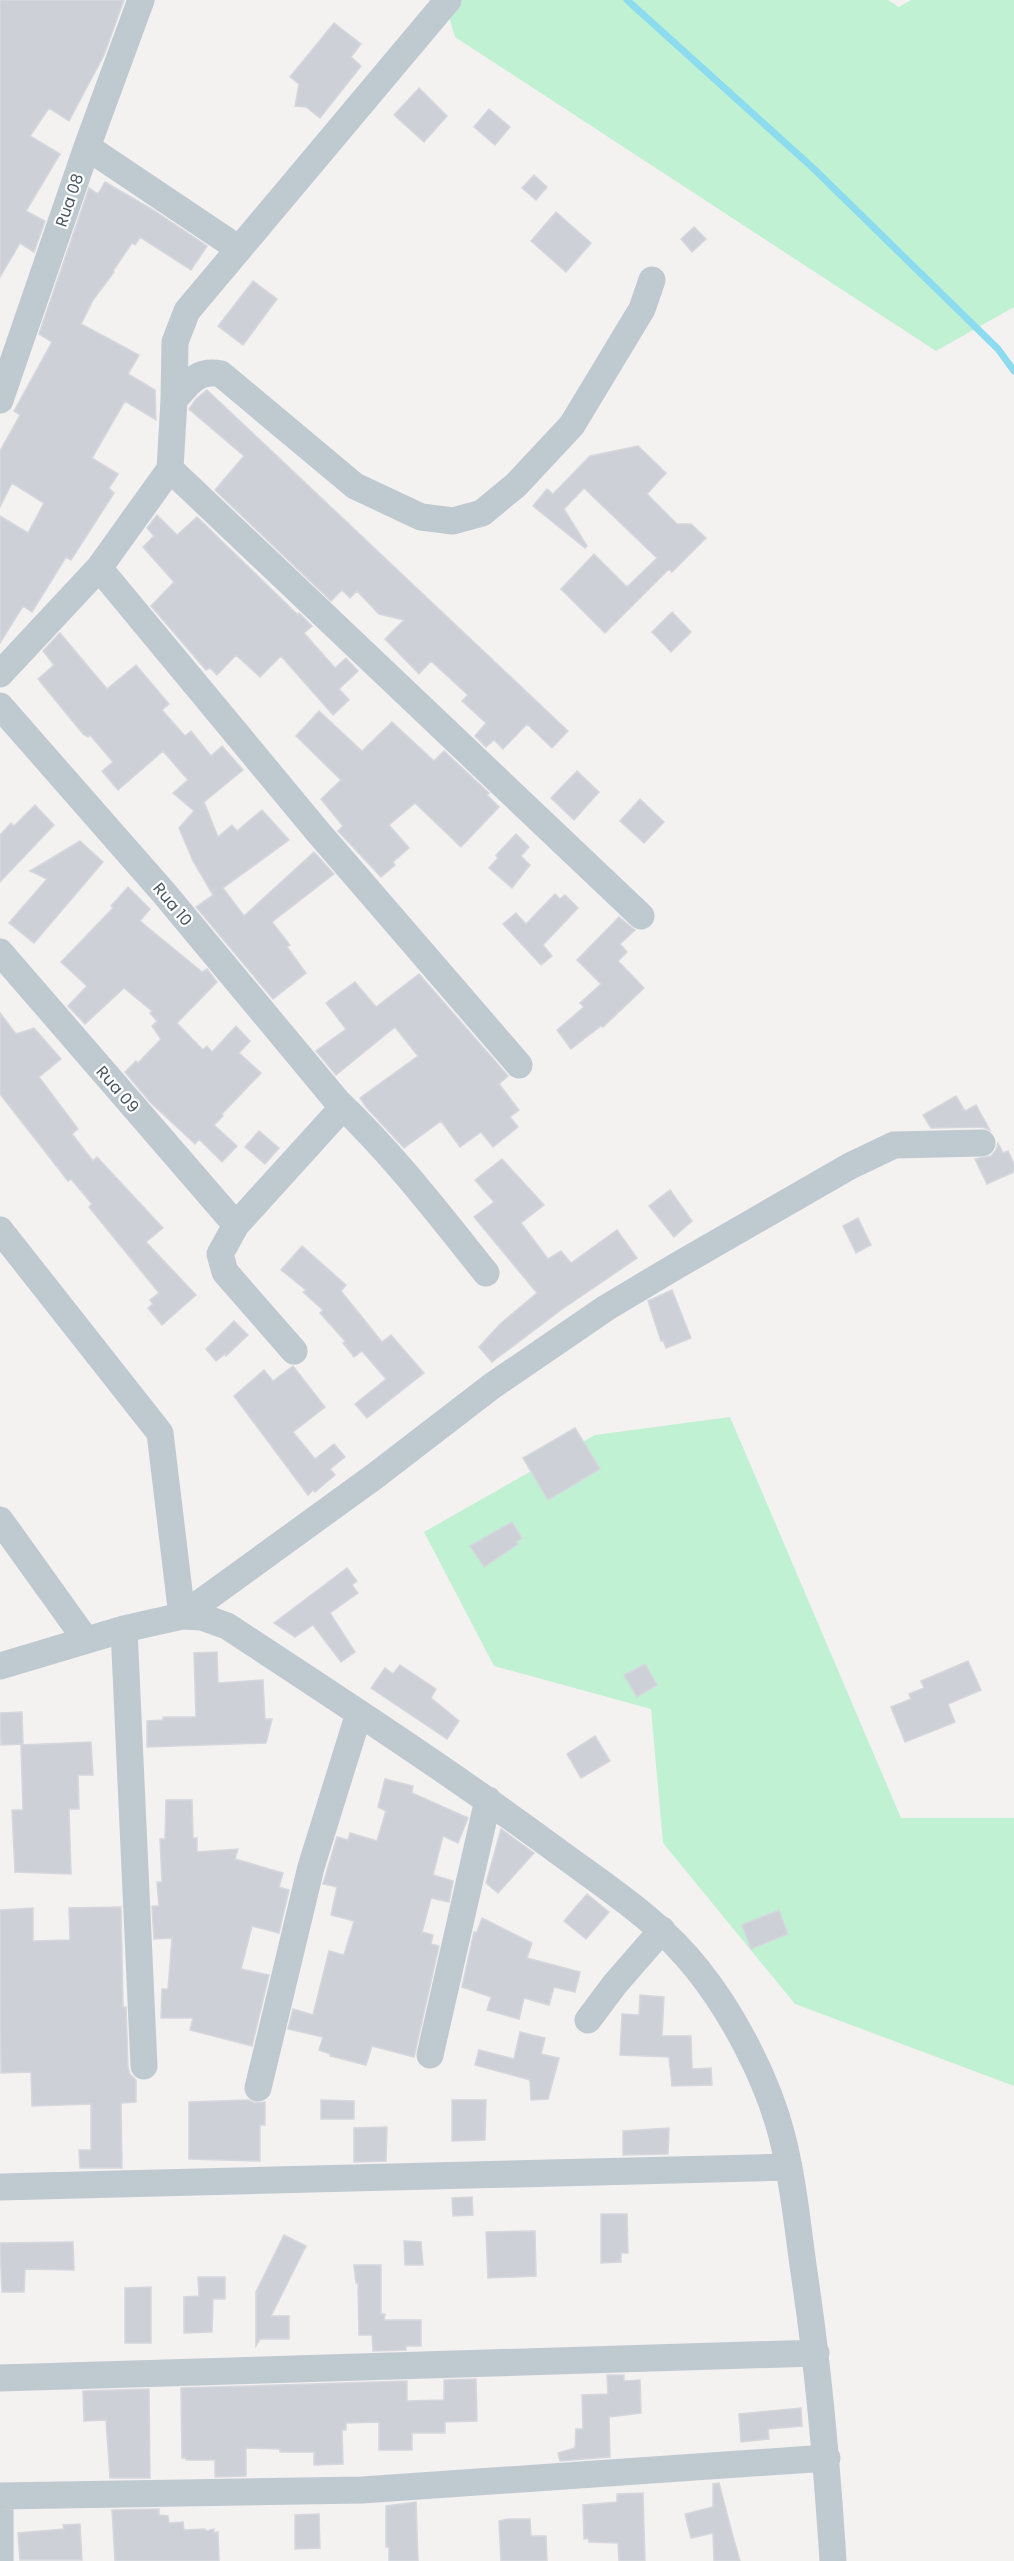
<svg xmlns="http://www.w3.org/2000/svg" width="1014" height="2561" viewBox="0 0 1014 2561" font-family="Poppins,sans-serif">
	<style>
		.green { fill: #c0f1d3 }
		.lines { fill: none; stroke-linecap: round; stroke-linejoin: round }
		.stream { stroke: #8cdbef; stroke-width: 7 }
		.building { fill: #cdd0d6; stroke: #d5d7dd; stroke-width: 1.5 }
		.minor { stroke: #bfc9d0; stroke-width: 27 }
		.labels { text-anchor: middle; stroke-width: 4.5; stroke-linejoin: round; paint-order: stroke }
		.street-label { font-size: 16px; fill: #48555f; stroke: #fff }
	</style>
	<rect width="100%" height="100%" fill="#f4f1f1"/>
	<!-- green -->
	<path class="green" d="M444,0H888L899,7L911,0H1014V307L936,351L455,37Z
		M730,1417L901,1818H1014V2086L795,2004L663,1843L651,1709L494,1666L424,1532L595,1435Z"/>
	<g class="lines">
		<!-- stream -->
		<path class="stream" d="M627,0L813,168L998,349L1014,371"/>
	</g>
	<!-- building -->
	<path class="building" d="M0,0H124L104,55L69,121L49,108L30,136L60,154L26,211L45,221L34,252L20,243L0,277Z
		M334,23L361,44L351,57L361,66L320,118L306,107L295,106L299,84L290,77Z
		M419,88L447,116L424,142L394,115Z
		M489,109L510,127L495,145L474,127Z
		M534,175L547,187L536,200L522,188Z
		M105,182L153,210L207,246L191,270L140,237L135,245L132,243L113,271L114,272L93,300L81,324L139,355L128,374L155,390L156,420L125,401L92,458L118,474L109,488L114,493L71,560L66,557L32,612L23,606L0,643V516L28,533L44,503L12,483L0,507V451L20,415L14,411L52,342L39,334L89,188L98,194Z
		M556,212L591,243L566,272L531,241Z
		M694,227L706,239L692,252L681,239Z
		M253,281L277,299L243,345L218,326Z
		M207,390L568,731L552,748L527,724L503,749L494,740L486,747L475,736L486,723L462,701L468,695L431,661L419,674L385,639L404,620L379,614L357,591L350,598L342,590L331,601L215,490L244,456L189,409L196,399Z
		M638,446L666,473L647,494L677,524H691L706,538L672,572L669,569L605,633L561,589L594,554L627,587L657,558L584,488L564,509L587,546L585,548L533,506L547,489L553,494L590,456Z
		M157,515L177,535L197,517L298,615L299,613L312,626L304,633L335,668L346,658L347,659L358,671L339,689L349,700L333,715L281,656L260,677L236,655L217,675L210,668L206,670L151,606L174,582L143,547L154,536L147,528Z
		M672,612L691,632L671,652L652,632Z
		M60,633L107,689L136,665L169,704L162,710L185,736L191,731L211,756L222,746L243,770L204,802L218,837L232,825L237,831L262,810L289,840L223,888L244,916L314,852L334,874L272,922L290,945L287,947L306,973L273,999L196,907L213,895L193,861L179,828L194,811L173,793L188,780L163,751L118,790L102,771L113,762L90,735L88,737L83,734L38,679L54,665L43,651Z
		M319,711L362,751L392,722L434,761L444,751L489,793L487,795L499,807L461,847L415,803L389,825L409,848L393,862L395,865L381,877L338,831L343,826L321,799L341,780L296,736Z
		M577,771L599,792L574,820L551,798Z
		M640,799L664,822L644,843L620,821Z
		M35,805L54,825L0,882V835L11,823L14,826Z
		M516,834L529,847L521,856L530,865L512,888L489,868L498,858L496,855Z
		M80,841L103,862L34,943L9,923L47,879L30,871Z
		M128,887L150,909L140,921L202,972L207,969L217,982L177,1023L203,1050L207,1046L212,1052L236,1026L250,1041L239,1053L261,1073L222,1114L223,1116L214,1125L237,1146L222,1162L199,1139L195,1144L150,1102L125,1072L136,1061L138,1063L161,1039L152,1026L157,1021L150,1013L152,1011L124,988L85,1024L68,1006L87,986L61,962L113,908L111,906Z
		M555,894L560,899L565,895L578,908L543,945L552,956L541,965L503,924L516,913L526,924Z
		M619,917L635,930L620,944L627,952L618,961L644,988L603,1027L601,1026L571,1049L557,1030L584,1007L580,1003L601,984L577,960Z
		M419,974L508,1076L499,1084L519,1110L510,1117L518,1127L493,1147L481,1132L460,1147L441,1121L404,1148L366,1107L360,1098L418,1056L395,1027L336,1075L316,1051L346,1029L326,1003L355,982L376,1007Z
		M0,1013L16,1034L34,1028L61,1059L39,1077L78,1129L72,1134L93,1161L97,1157L163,1228L146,1242L196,1295L162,1325L148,1308L153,1304L150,1300L159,1293L89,1207L92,1204L71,1179L68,1181L0,1094Z
		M956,1096L965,1111L976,1105L990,1130L982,1127L931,1128L923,1115Z
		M259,1131L279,1148L265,1164L245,1147Z
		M998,1143L1003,1153L1008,1151L1014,1164V1172L987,1184L975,1159L991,1156L996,1150Z
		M502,1159L544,1205L521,1223L548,1259L561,1251L571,1263L617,1230L637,1258L561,1310L492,1362L479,1347L500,1324L537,1293L474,1217L494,1202L475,1180Z
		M670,1190L692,1221L674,1237L649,1206Z
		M858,1218L871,1245L856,1253L843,1226Z
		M302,1246L346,1285L341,1291L382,1342L391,1335L424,1373L367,1418L355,1404L386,1379L362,1351L354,1357L343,1343L345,1341L320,1313L323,1310L303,1292L306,1290L281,1270Z
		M672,1290L691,1338L666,1348L663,1340L661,1341L648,1301Z
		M234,1321L248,1335L226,1356L225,1354L216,1361L206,1349Z
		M293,1366L325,1407L293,1432L315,1459L334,1444L345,1457L330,1469L335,1475L315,1492L313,1490L308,1495L234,1396L264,1370L273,1381Z
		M575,1428L600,1469L548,1500L523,1458Z
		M512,1522L522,1538L516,1542L518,1544L484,1567L470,1546Z
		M347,1568L357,1581L352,1585L358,1593L330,1613L355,1652L341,1662L313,1625L295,1637L274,1623Z
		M217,1652L218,1683L263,1680L265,1719H272L266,1743L147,1747V1721L163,1720V1717H196L194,1653Z
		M968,1661L981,1690L948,1704L955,1722L905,1742L891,1707L911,1699L909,1694L924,1688L921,1681Z
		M645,1664L657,1685L637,1697L624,1675Z
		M400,1665L436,1689L431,1698L459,1721L447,1739L371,1688L385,1668L393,1674Z
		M22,1712L23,1744L1,1745L0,1713Z
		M595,1736L610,1761L581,1778L567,1754Z
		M91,1742L93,1775H78L79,1809H69L71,1874L15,1872L12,1810H23L21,1745Z
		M385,1779L413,1786L412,1793L468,1818L458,1843L443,1836L433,1875L453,1881L449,1902L431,1898L422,1932L433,1935L431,1944L439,1946L414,2057L372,2046L366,2065L330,2056V2054L319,2050L323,2037L288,2029L293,2009L313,2015L329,1951L344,1955L354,1921L331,1915L337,1887L323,1884L337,1837L348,1840L350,1833L377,1841L386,1811L378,1807Z
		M166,1800H192L193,1838H197V1852L238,1849L235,1859L283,1873L279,1887L289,1890L279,1933L252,1926L241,1969L269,1975L252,2046L190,2030L193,2018H161L162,1989H168L172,1938L154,1939L152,1906H159L157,1882H162L160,1839H165Z
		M501,1829L534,1853L498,1893L486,1883Z
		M587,1894L609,1912L586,1939L564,1921Z
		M121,1907L123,2007H126L128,2067L130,2074L136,2080V2102L121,2103L122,2168H80L79,2150H91V2104L32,2106L31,2072L1,2073L0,1910L33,1908V1941L70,1940L69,1908Z
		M779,1910L788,1934L751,1949L742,1925Z
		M482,1918L532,1943L527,1958L580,1972L575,1992L554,1987L549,2005L524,1998L519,2019L487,2010L491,1997L462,1987L474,1932H477Z
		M640,1995L664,1997L662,2036H691L692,2069L711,2068L712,2085L672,2086L669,2057L620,2055L622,2014L639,2015Z
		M520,2032L545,2038L541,2054L559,2058L548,2099L531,2100L530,2080L475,2065L479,2050L514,2059Z
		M248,2100L255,2103L265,2102V2125H260V2161L189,2159V2102Z
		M321,2100L354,2101V2119H321Z
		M452,2100H486L485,2140L452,2141Z
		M387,2127L386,2161L354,2162V2128Z
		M669,2128L668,2154L623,2155V2131Z
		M472,2197L473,2215L453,2216L452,2198Z
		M601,2214H627L628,2253H621V2262L601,2263Z
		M535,2231L536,2276L488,2278L486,2232Z
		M284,2235L306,2246L271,2316H289V2339H260L256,2346V2292Z
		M404,2241L421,2242L423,2265H405Z
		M73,2242L74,2270L25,2269L24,2292H2L0,2243Z
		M354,2265H381V2314H385L384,2320H421V2346H406V2350L373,2351L372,2335H359L358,2283H356Z
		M198,2277H225V2299H213L212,2332L184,2333V2297L199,2296Z
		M151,2287V2343H125V2288Z
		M607,2375H624V2381L640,2380L641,2413L609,2417L610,2457L560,2461L558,2453L575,2448L576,2429H583L582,2395L608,2394Z
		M476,2379L477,2421L445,2422V2433H412V2450H379V2422L346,2423V2430H342L343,2464L314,2465V2452H280V2449L246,2448V2476L215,2477V2460H186V2458H182L181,2388L407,2381V2401L444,2400V2380Z
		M149,2389L150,2478H110L106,2420L84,2421L83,2391Z
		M801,2408L802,2426L768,2429L769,2439L741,2442L739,2414Z
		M719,2483L731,2529L740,2561H714L713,2533L691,2538L685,2514L713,2507V2484Z
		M643,2493L645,2561H619L618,2543L589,2542L588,2538L584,2539L583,2505L617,2502V2494Z
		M416,2502L418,2561H389V2547H386V2506Z
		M159,2509V2515L168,2516L169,2523L183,2522L184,2530L205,2529L206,2531L214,2529V2533L218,2532L219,2561H115L112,2510Z
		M319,2514L320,2548L295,2549V2515Z
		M508,2519H530L531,2536H546L547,2561H501L499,2521Z
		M80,2524L82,2560H20L18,2533L64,2529L63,2525Z"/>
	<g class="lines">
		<!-- minor -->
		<path class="minor" d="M87,147L239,249
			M0,400L87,147L141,0
			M174,400C189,383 197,369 221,374L355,486L421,517L453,521L482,513L516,485L572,425L642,309L652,280
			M170,469L641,916
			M99,568L318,832L519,1065
			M0,674L99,568L170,469L174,400L175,342L187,311L448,0
			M0,706L164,893L337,1101C392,1153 438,1213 486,1273
			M0,952L236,1225
			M0,1230L160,1433L182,1616L375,1476L492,1386L606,1308L678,1265L850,1166L894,1145L982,1143
			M294,1351L225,1272L220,1254L236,1225L343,1107
			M0,1520L86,1640
			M124,1629L144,2066
			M0,1666L124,1629L182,1616L202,1617L227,1626C338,1699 449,1771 556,1850C606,1887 660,1921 698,1970C734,2015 768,2081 782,2136C794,2183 798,2232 805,2279C819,2373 827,2466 833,2561
			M588,2020L615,1984L662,1930
			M430,2055L488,1800
			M258,2088L311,1867L359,1713
			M0,2187L789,2167
			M0,2378L816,2353
			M0,2496L362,2490L827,2458
			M0,2496V2561"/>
	</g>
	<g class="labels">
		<!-- street labels -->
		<g class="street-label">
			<text transform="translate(69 200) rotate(-71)" y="6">Rua 08</text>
			<text transform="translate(173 904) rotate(50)" y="6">Rua 10</text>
			<text transform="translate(118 1089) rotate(49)" y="6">Rua 09</text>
		</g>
	</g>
</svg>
